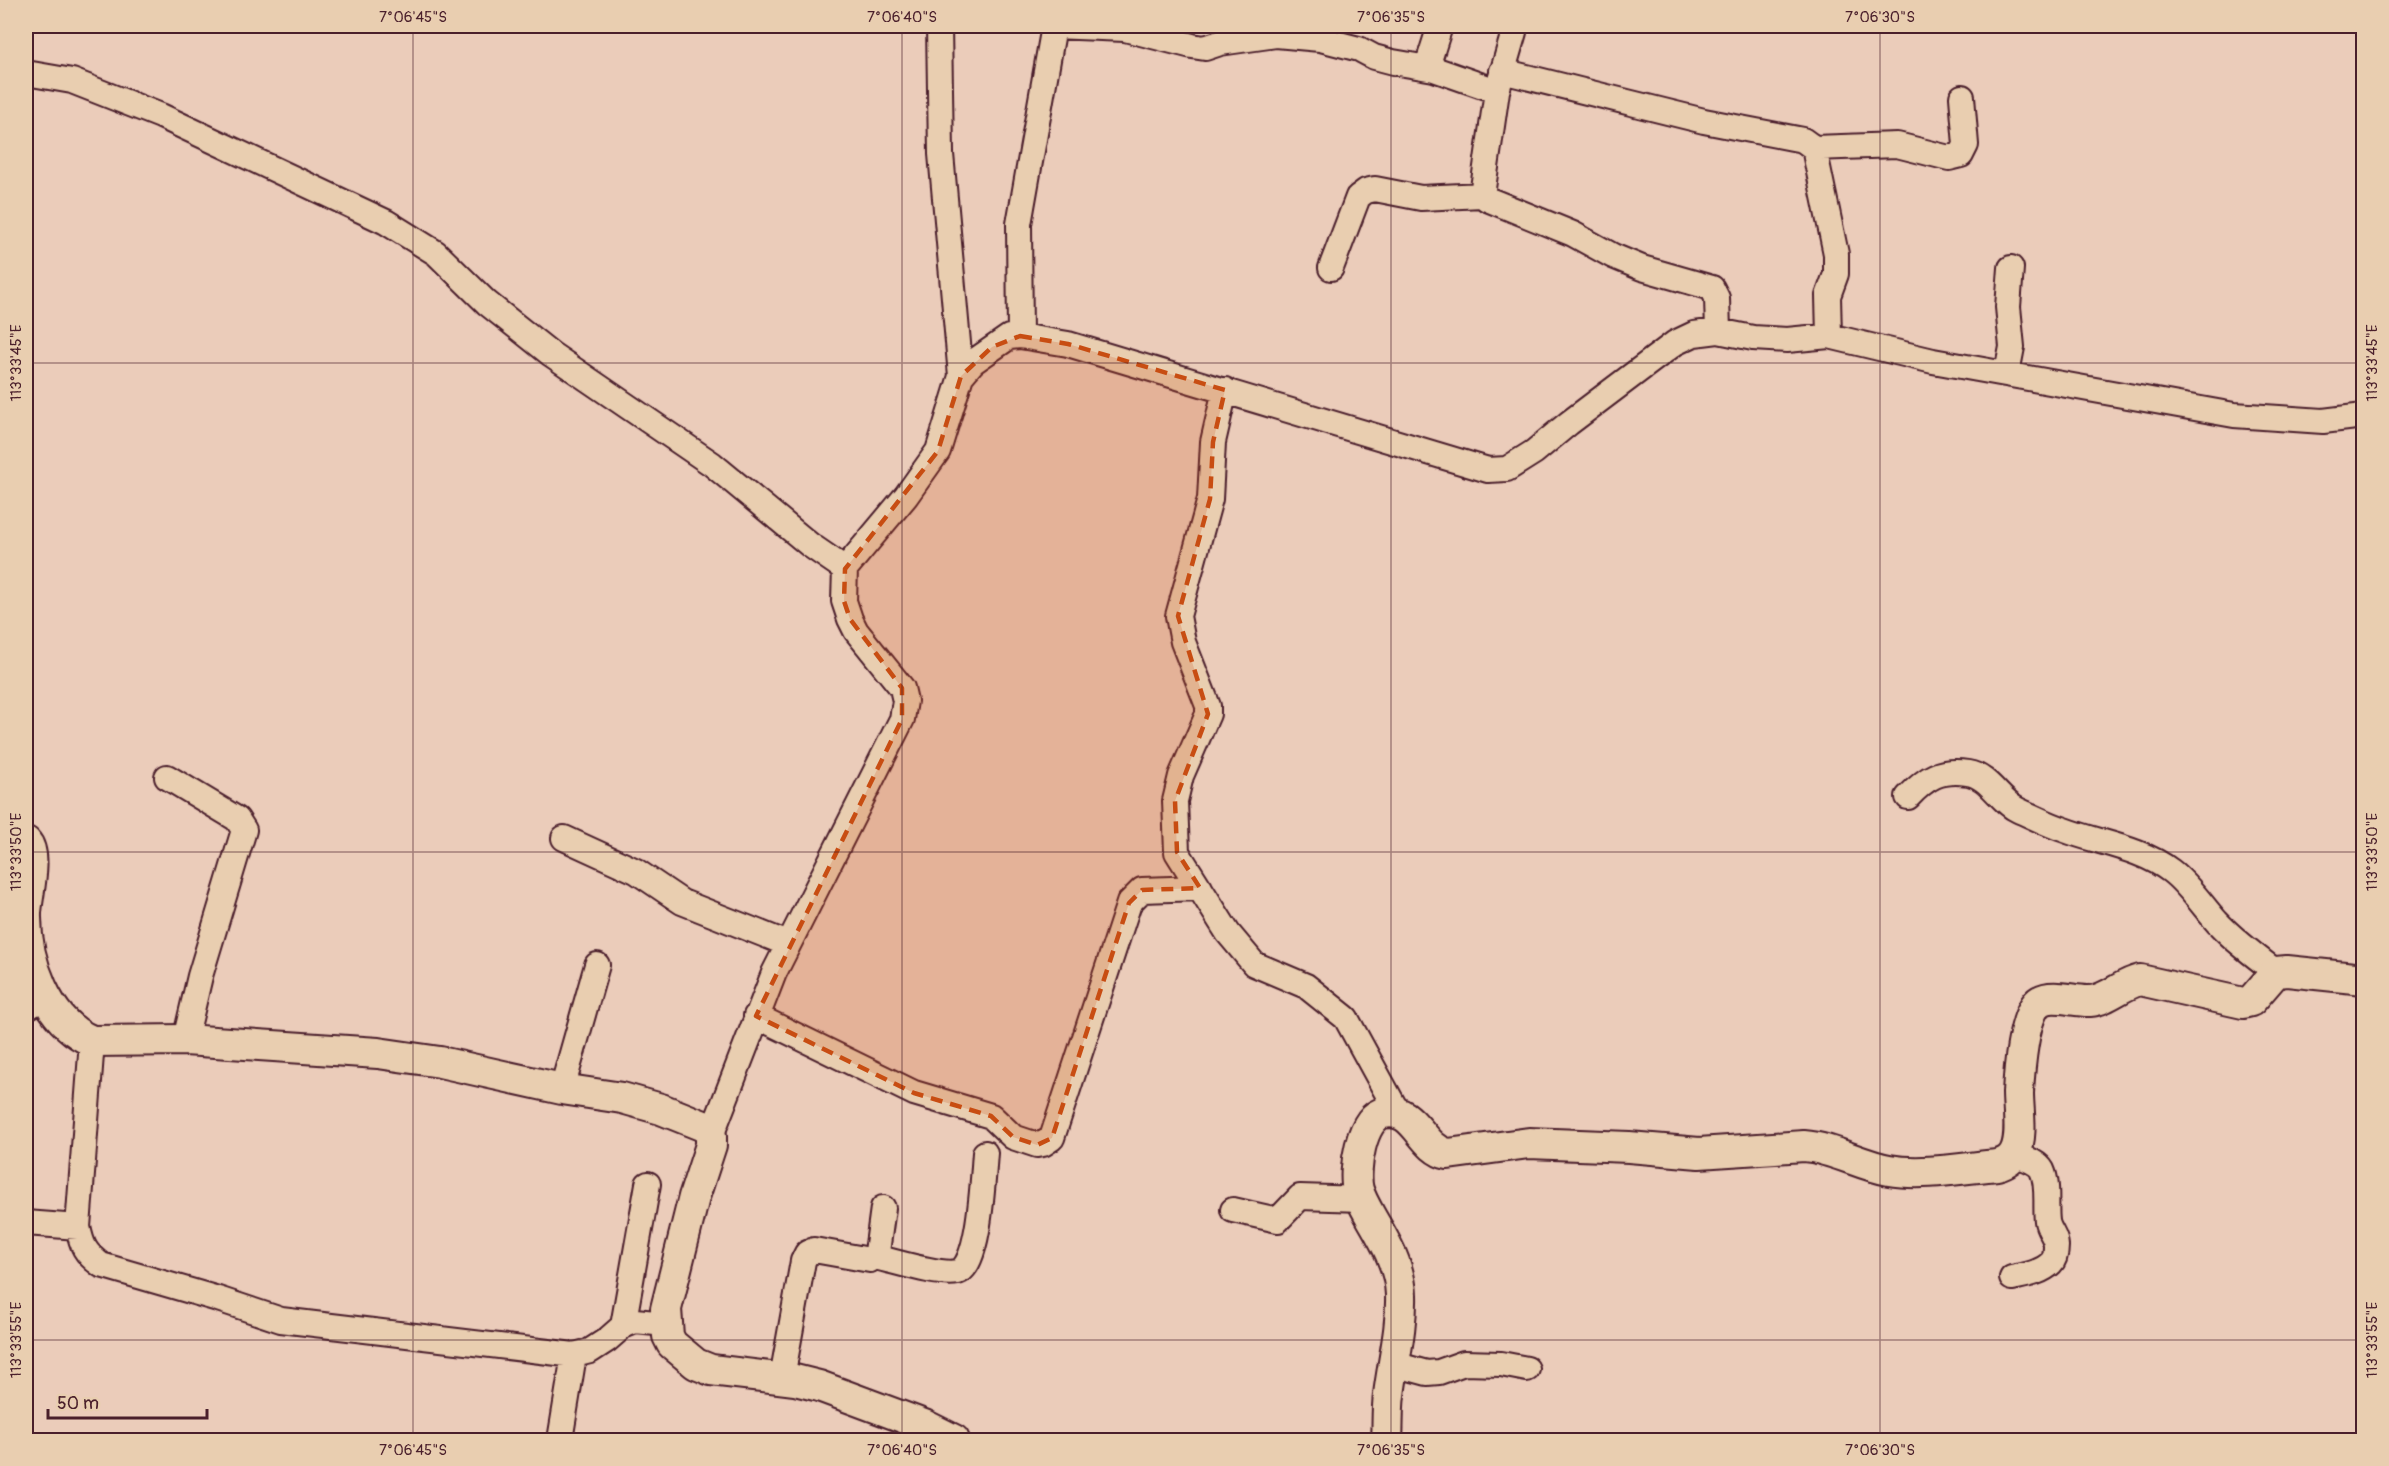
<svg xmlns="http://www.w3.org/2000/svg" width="2389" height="1466" viewBox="0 0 2389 1466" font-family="Pangolin,sans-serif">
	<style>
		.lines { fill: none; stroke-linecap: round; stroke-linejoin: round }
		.minor-casing { stroke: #4a1f2b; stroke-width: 28 }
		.tertiary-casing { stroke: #4a1f2b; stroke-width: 34 }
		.minor { stroke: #e9ceb0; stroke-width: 24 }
		.tertiary { stroke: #e9ceb0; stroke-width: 30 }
		.marked { fill: #c84d12; fill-opacity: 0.2; stroke: #c84d12; stroke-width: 4.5; stroke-dasharray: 12 8; stroke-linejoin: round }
		.ticks { fill: none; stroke: #4a1f2b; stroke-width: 1.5; stroke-opacity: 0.45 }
		.neatline { fill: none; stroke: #4a1f2b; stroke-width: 2 }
		.ticks-label { font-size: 15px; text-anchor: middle; fill: #4a1f2b }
	</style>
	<rect width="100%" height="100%" fill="#ebccba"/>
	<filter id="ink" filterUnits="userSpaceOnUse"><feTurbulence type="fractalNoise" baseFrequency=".0167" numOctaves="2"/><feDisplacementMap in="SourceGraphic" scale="12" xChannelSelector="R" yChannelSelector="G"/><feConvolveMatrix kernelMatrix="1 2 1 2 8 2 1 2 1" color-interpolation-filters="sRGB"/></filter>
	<g filter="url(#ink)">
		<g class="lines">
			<defs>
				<path id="minor" d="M939,26L941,154L961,376
					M1053,26L1125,29L1192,46L1205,48L1220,43L1276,35L1320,39L1359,49L1374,57L1393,62L1434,69L1497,91
					M1514,32L1497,91L1482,195L1487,199L1573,234L1613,256L1642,268L1712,288L1717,298L1718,331
					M1427,67L1440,26
					M1502,71L1704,121L1803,140L1814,148L1836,254V274L1828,296L1829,336
					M26,73L72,81L161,116L386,222L436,253L487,303L551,354L712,464L810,545L845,569
					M1814,148L1897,145L1949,158L1961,155L1966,145L1962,97
					M1331,268L1358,197L1366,191L1375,189L1421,198L1482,195
					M1020,336L1019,224L1054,26
					M2007,373L2012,347L2008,307L2011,268
					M1225,390L1213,442L1210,499L1178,616L1183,642L1208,706V714L1181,776L1175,801L1177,852L1228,933L1254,964L1306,986L1346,1018L1398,1113
					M167,777L237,819L244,830L200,976L185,1040
					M1908,797C1927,777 1940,769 1968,773C1989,776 2000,802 2018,810C2034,817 2049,825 2065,830C2099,843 2141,848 2171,871C2188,884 2202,905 2217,922C2235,941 2255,956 2276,972
					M564,838L636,871L682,902L788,944
					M26,1008L45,997
					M756,1016L914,1093L991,1116L1013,1137L1037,1145L1043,1144L1052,1138L1129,903L1142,890L1200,888
					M92,1041L78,1227C82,1246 85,1253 101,1265L218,1299L281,1320L574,1355L590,1351L607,1340L623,1326L635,1321L666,1324
					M562,1089L597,965
					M711,1136L774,973L902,719L905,701L902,688L856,631L850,619L844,601L845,569L906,496L938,451L961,376L973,362L1009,337L1020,336L1068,344L1488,470L1507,469L1534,452L1569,423L1675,343L1694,334L1718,331L1753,338L1787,340L1829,336L1933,361L2234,415L2323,421L2364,416
					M1233,1210L1278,1220L1300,1197L1362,1199
					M26,1223L78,1227
					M875,1257C894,1261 939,1276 957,1272C980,1268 983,1174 985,1153
					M2012,1278C2025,1275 2041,1273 2051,1263C2055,1259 2056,1252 2056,1246C2056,1236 2048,1230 2047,1221C2045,1205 2049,1185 2042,1170C2037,1161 2023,1158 2014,1154
					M623,1326L648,1184
					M1394,1364L1427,1373L1439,1372L1464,1363L1501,1364L1527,1369
					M782,1378L803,1261L807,1253L814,1250L870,1260L877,1252L883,1208
					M560,1440L574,1355"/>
				<path id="tertiary" d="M26,842C38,855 27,895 26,913C25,959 46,1022 92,1041L185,1040L378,1053L440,1062L562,1089L622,1098L661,1109L706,1127L711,1136V1145L694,1197L666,1309L668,1336L672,1344L696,1364L711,1370L795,1380L819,1386L924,1425L954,1440
					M1387,1440C1388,1425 1387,1410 1389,1395C1393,1362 1402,1329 1401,1295C1400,1267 1386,1243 1372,1219C1367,1210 1361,1200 1358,1190C1353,1172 1361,1118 1383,1113C1415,1105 1421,1149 1448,1154L1529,1143L1629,1147L1699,1153L1804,1146C1833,1148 1860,1165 1889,1170C1922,1176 1964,1168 1997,1165C2005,1163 2011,1160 2015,1152C2023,1136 2018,1111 2018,1093C2019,1074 2023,1011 2040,1001C2053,993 2075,1002 2090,1001C2107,1000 2122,984 2140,980L2243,1003L2251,1001L2276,972L2287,971L2364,979"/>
			</defs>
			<!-- minor casing -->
			<use href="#minor" class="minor-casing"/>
			<!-- tertiary casing -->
			<use href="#tertiary" class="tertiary-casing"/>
			<!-- minor -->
			<use href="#minor" class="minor"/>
			<!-- tertiary -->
			<use href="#tertiary" class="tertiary"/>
		</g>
	</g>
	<!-- marked area -->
	<path class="marked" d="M1020,336L1068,344L1225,390L1213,442L1210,499L1178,616L1208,714L1175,801L1177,852L1200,888L1142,890L1129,903L1052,1138L1037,1145L1013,1137L991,1116L914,1093L756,1016L902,719V688L850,619L844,601L845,569L938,451L961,376L992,347Z"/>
	<!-- ticks -->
	<path class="ticks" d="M413,26V1440M902,26V1440M1391,26V1440M1880,26V1440M26,363H2364M26,852H2364M26,1340H2364"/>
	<!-- margin -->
	<rect width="2389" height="1466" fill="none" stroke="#e9ceb0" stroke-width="66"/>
	<!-- scale -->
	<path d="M48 1409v9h159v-9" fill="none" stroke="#4a1f2b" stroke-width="3"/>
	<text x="57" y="1409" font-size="18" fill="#4a1f2b" stroke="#e9ceb0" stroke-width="4.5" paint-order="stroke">50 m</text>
	<rect x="33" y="33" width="2323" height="1400" class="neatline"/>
	<g class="ticks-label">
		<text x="413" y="22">7°06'45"S</text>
		<text x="902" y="22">7°06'40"S</text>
		<text x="1391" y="22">7°06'35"S</text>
		<text x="1880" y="22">7°06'30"S</text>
		<text transform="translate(2372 363) rotate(-90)" y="5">113°33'45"E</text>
		<text transform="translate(16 363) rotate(-90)" y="5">113°33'45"E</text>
		<text transform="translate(2372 852) rotate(-90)" y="5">113°33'50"E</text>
		<text transform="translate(16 852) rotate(-90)" y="5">113°33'50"E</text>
		<text transform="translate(16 1340) rotate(-90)" y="5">113°33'55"E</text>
		<text transform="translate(2372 1340) rotate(-90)" y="5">113°33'55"E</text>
		<text x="413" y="1455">7°06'45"S</text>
		<text x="902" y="1455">7°06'40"S</text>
		<text x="1391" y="1455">7°06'35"S</text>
		<text x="1880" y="1455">7°06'30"S</text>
	</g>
</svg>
